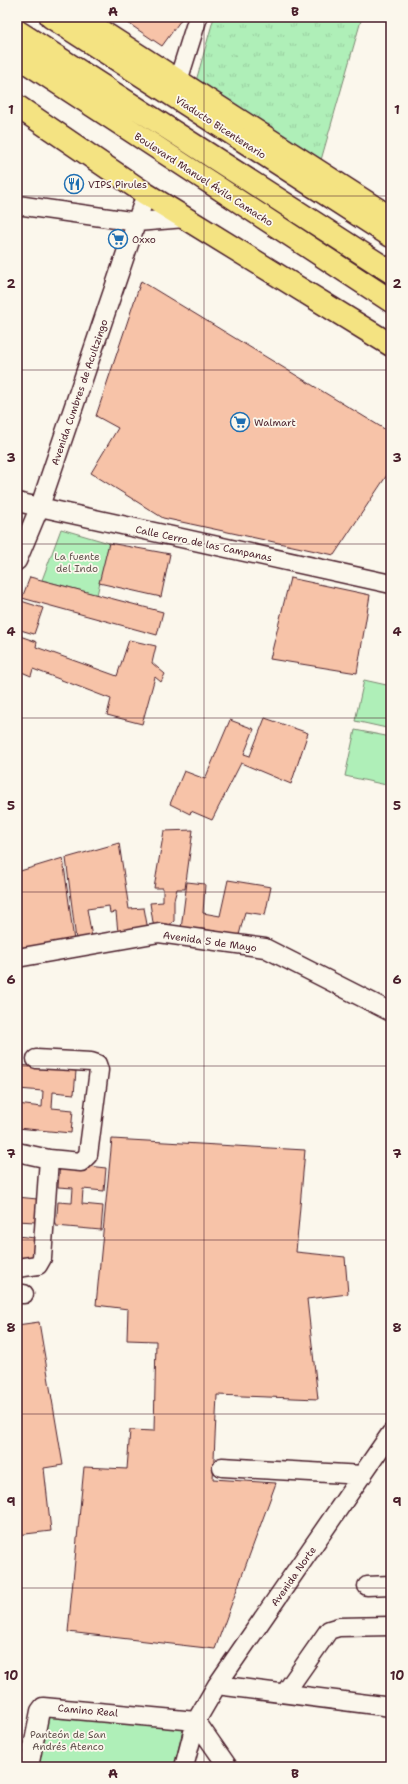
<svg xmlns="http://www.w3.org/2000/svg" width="408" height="1784" viewBox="0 0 408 1784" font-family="'Shantell Sans',sans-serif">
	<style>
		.grass { fill: url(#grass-tufts); stroke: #7c8772 }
		.park { fill: #afefb8; stroke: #7c8772 }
		.building { fill: #f7c3a8; stroke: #4a1f2b }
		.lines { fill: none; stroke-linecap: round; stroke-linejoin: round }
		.minor-casing { stroke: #4a1f2b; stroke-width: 21 }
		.major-casing { stroke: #4a1f2b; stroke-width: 25 }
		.highway-casing { stroke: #4a1f2b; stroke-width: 25 }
		.minor { stroke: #fbf7ec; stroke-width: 18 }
		.major { stroke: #f4e382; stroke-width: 22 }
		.highway { stroke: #f4e382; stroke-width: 22 }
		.grid { fill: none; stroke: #4a1f2b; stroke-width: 1; stroke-opacity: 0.55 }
		.labels { text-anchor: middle; stroke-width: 3.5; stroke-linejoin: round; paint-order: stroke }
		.street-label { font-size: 10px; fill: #4a1f2b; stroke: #fbf7ec }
		.poi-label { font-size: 10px; fill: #4a1f2b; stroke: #fbf7ec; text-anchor: start }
		.park-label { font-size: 10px; fill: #63534e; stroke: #fbf7ec }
		.neatline { fill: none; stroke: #4a1f2b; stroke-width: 1.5 }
		.grid-label { font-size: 13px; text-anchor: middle; font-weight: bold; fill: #4a1f2b }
	</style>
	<defs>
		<pattern id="grass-tufts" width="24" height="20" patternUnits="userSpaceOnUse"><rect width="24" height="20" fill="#afefb8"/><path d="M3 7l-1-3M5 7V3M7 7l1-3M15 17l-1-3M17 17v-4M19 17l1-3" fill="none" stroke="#98cc9e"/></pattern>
	</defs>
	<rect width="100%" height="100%" fill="#fbf7ec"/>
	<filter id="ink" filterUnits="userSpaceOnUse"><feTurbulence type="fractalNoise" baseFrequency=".025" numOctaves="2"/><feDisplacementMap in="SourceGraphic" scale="8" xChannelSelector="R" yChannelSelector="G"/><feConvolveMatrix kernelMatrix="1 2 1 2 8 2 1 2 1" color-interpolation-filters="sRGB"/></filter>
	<g filter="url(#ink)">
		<!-- grass -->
		<path class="grass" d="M214,17H362L319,167L196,81Z"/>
		<!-- park -->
		<path class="park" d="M61,529L109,543L97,595L42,580Z
			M364,680L391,686V729L355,721Z
			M355,730L391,737V786L345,776Z
			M45,1711L184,1725L174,1767H34Z"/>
		<!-- building -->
		<path class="building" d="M127,17H183L162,46L125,21Z
			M141,281L391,433V469L334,555L163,518L91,473L118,428L96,416Z
			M109,543L170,554L161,597L99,583Z
			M30,577L163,612L157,635L22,598Z
			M290,578L370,595L357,673L270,659Z
			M18,600L43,608L34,634L17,629Z
			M17,635L37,642L36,647L117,676L129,640L156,646L152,663L165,674L161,682L155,677L142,724L107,715L111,699L33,669L31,676L17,670Z
			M17,674L21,675L17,695Z
			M265,718L308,733L291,784L241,763L212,820L191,811L190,814L170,804L184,771L205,779L230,720L254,729L244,754L250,756Z
			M193,830L185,889H177L174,900V921L167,927L154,929L150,903L163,902V888H154L164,831Z
			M119,843L129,909L144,908L148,930L118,933L116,912L110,913L109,906L87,909L92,937L76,940L66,858Z
			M63,858L74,941L17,952V872Z
			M228,880L271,887L265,915L245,912L239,935L202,929H181L187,882L205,884L203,913L220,916Z
			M20,1065L76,1071L74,1094L53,1092L52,1108L73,1110L71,1133L17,1128V1104L42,1107L43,1091L18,1089Z
			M112,1139L305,1150L296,1252L345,1257L348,1294L307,1299L318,1399L217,1395L213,1479L276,1483L215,1649L68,1632L84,1467L127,1469L130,1430L154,1431L156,1341L127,1340L128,1309L96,1305Z
			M60,1163L106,1168L104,1191L83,1189L82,1204L103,1206L101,1230L56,1226L58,1202L72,1203L73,1188L58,1187Z
			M17,1197L37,1199L35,1222L17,1221Z
			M17,1236L35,1238L32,1261L17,1260Z
			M39,1322L63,1465L44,1468L51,1531L17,1535V1325Z"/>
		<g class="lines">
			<defs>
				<path id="minor" d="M178,81L198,17
					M17,205L137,222L185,218
					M17,502L391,584
					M17,561L40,506L146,194
					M17,958L159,933L265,948L391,1012
					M17,1152L49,1159L81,1162L88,1155L99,1070L97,1064L91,1062L36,1059
					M17,1268L38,1265L42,1258L49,1159
					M17,1294H24
					M222,1467L363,1475
					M367,1586L391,1585
					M217,1685L391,1707
					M285,1693L329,1630L339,1627L391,1626
					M196,1721L228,1767
					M29,1767L40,1711L43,1707L196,1721
					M184,1767L196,1721L217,1685L391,1433"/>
				<path id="major" d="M79,17L391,218
					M17,106L146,194L391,345"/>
				<path id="highway" d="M51,17L391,236
					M17,31L391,272
					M17,56L391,301"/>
			</defs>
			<!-- minor casing -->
			<use href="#minor" class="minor-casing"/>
			<!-- major casing -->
			<use href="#major" class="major-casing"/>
			<!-- highway casing -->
			<use href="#highway" class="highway-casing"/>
			<!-- minor -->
			<use href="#minor" class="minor"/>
			<!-- major -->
			<use href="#major" class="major"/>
			<!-- highway -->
			<use href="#highway" class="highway"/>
		</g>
	</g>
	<!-- grid -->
	<path class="grid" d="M204,17V1767M17,196H391M17,370H391M17,544H391M17,718H391M17,892H391M17,1066H391M17,1240H391M17,1414H391M17,1588H391"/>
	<!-- icons -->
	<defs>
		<symbol id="restaurant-ring" viewBox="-11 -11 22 22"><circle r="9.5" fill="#fbf7ec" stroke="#1f6fb2" stroke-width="1.5"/><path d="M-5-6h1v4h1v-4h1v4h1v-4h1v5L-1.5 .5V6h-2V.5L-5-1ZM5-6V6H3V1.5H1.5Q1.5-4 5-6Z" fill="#1f6fb2"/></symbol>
		<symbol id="supermarket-ring" viewBox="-11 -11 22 22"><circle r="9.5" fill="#fbf7ec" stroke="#1f6fb2" stroke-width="1.5"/><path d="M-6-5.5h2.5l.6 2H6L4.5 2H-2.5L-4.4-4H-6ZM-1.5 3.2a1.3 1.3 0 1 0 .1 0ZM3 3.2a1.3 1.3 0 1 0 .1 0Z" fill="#1f6fb2"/></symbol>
	</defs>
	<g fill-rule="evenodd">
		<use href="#restaurant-ring" x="63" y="173" width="22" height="22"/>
		<use href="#supermarket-ring" x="107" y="228" width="22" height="22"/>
		<use href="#supermarket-ring" x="229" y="411" width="22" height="22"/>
	</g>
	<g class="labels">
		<!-- street labels -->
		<g class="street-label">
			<text transform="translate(221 127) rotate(33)" y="4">Viaducto Bicentenario</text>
			<text transform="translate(204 179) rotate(33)" y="4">Boulevard Manuel Ávila Camacho</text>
			<text transform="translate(79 392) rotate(-71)" y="4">Avenida Cumbres de Acultzingo</text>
			<text transform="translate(204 543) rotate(12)" y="4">Calle Cerro de las Campanas</text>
			<text transform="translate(210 941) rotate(8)" y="4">Avenida 5 de Mayo</text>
			<text transform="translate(293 1576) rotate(-55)" y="4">Avenida Norte</text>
			<text transform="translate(88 1710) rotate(5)" y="4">Camino Real</text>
		</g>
		<!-- poi labels -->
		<g class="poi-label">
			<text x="88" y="188">VIPS Pirules</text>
			<text x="132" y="243">Oxxo</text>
			<text x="254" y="426">Walmart</text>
		</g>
		<!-- park labels -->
		<g class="park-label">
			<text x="77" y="560">La fuente<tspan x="77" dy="12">del Indo</tspan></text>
			<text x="68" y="1738">Panteón de San<tspan x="68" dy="12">Andrés Atenco</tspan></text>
		</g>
	</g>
	<!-- margin -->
	<rect width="408" height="1784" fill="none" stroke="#fbf7ec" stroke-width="44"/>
	<rect x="22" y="22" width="364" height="1740" class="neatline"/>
	<g class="grid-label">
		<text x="113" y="16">A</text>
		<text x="295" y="16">B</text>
		<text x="11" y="114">1</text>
		<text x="397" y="114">1</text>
		<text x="11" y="288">2</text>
		<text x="397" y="288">2</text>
		<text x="11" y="462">3</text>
		<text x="397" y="462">3</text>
		<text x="11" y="636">4</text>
		<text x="397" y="636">4</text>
		<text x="11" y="810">5</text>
		<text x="397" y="810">5</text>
		<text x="11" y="984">6</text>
		<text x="397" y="984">6</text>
		<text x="11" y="1158">7</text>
		<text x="397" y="1158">7</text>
		<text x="11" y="1332">8</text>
		<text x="397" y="1332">8</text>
		<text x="11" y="1506">9</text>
		<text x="397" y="1506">9</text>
		<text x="11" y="1680">10</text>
		<text x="397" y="1680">10</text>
		<text x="113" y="1778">A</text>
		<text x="295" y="1778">B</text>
	</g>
</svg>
